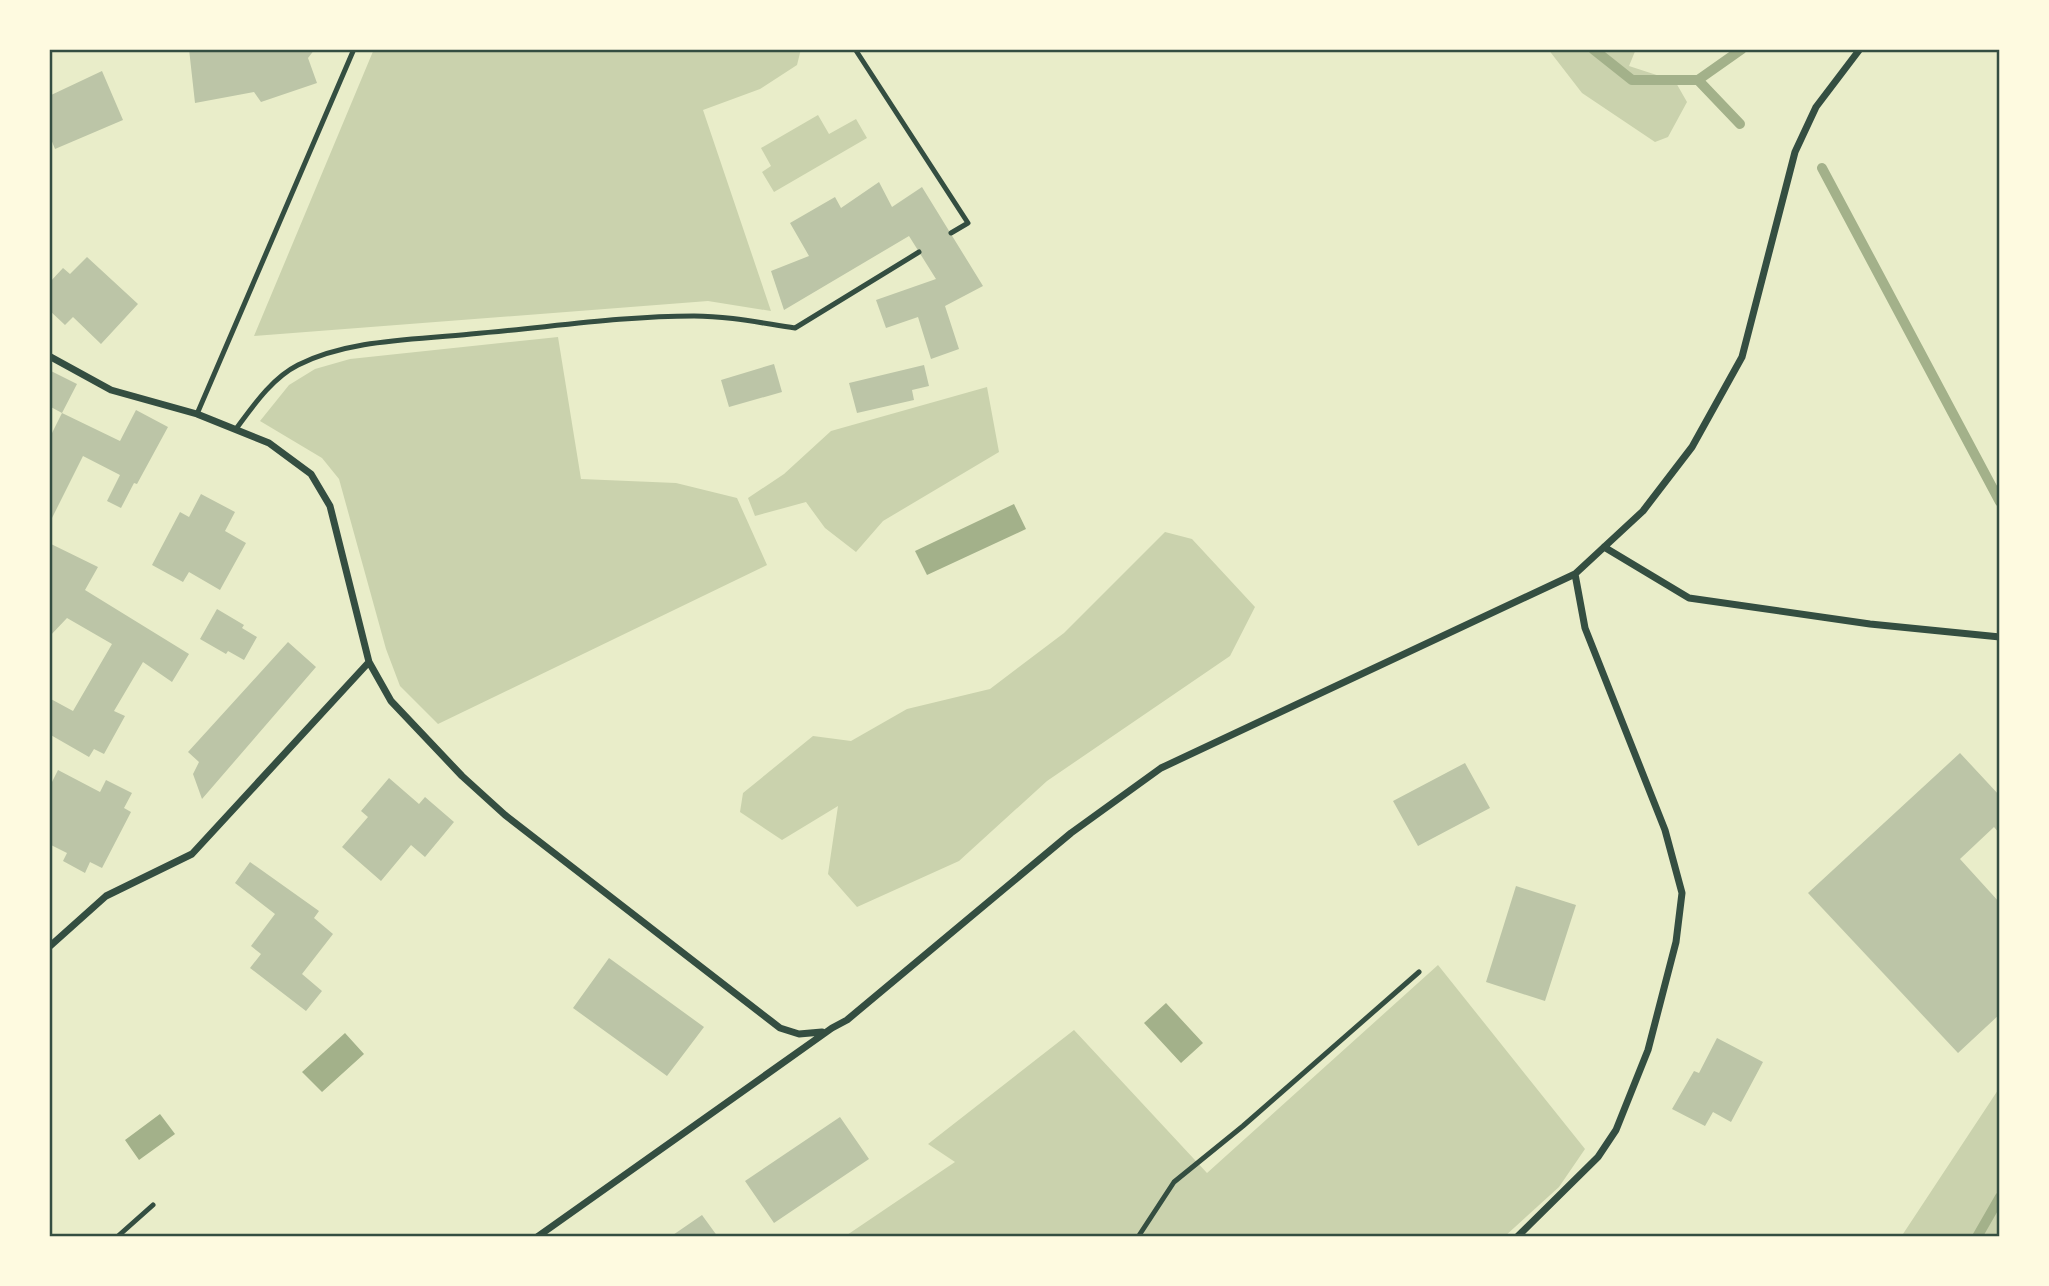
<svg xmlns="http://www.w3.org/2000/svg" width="2049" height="1286" viewBox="0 0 2049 1286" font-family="Jost,sans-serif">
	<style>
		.green { fill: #cad2ad }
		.water { fill: #a3b18a }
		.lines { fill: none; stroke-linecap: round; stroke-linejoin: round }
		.stream { stroke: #a3b18a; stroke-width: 10 }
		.building { fill: #bcc5a7 }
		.service { stroke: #344e41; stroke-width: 5 }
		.minor { stroke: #344e41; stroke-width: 7 }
		.neatline { fill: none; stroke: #344e41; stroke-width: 2.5 }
	</style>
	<rect width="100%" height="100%" fill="#e9edc9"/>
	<!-- green -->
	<path class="green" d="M374,49H801L797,65L760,89L703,110L771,311L708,301L254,336Z
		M1548,49H1636L1629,66L1675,81L1687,102L1668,137L1655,142L1582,93Z
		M818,115L829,134L856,119L867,138L774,192L762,172L771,166L761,148Z
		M558,337L581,479L676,483L737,498L767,565L438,724L400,686L386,649L339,479L322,458L260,421L289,385L315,369L350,359Z
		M987,387L999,452L883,521L856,552L825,528L806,502L755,516L748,498L784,474L831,431Z
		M1165,532L1192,539L1255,607L1230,656L1047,781L959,861L857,907L828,874L838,806L782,840L740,812L743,793L813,736L851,741L907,709L990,689L1064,633Z
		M1438,965L1585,1149L1559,1187L1504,1237H844L955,1162L928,1144L1074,1030L1207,1173Z
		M2000,1087V1237H1901Z"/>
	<!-- water -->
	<path class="water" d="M1014,504L1026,529L927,575L915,551Z
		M1166,1003L1203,1043L1181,1063L1144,1023Z
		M345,1033L364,1054L322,1092L302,1072Z
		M160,1114L175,1134L139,1160L125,1140Z"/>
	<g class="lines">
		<!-- stream -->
		<path class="stream" d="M1593,49L1632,80H1698L1740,124
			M1698,80L1742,49
			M1822,168L2000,502
			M1977,1237L2000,1197"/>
	</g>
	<!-- building -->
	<path class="building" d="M189,49H315L308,58L317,83L261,102L254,92L195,103Z
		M102,71L123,120L55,149L49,134V96Z
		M879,182L892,207L922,187L983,286L945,306L959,349L931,359L918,317L886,328L876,300L936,279L909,236L784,310L771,271L809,256L790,223L835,197L841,208Z
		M87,257L138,304L101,344L73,317L65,325L49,310V283L63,268L70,274Z
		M774,364L782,392L729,407L721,380Z
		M924,365L929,386L912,390L914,400L857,413L849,383Z
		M49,370L77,384L62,413L49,406Z
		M136,410L168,427L137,484L134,483L121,508L107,501L120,475L83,456L49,524V439L62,413L120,441Z
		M201,494L235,512L225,531L246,543L220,590L189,572L183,582L152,565L180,512L189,517Z
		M49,543L98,567L85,590L189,654L172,682L143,662L114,711L125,716L104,754L94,749L89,757L49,734V698L73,711L112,644L67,618L49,637Z
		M217,609L244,625L242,628L257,637L244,660L228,651L226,654L200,639Z
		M288,642L316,667L202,799L193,774L199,762L188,752Z
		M1960,753L2000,796V834L1994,827L1960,859L2000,903V1014L1958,1053L1808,893Z
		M1465,763L1490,808L1418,846L1393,801Z
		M58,770L100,792L106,780L132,793L124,808L131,812L102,868L90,862L85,873L63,861L67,853L49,844V788Z
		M389,778L419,804L425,797L454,822L425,857L411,845L381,881L342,847L368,817L361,811Z
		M250,862L319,911L314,918L333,934L302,974L322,991L306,1011L250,968L261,954L251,946L275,914L235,883Z
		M1516,886L1576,905L1545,1001L1486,982Z
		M609,958L704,1027L667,1076L573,1008Z
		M1717,1038L1763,1062L1731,1122L1713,1112L1705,1126L1672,1109L1694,1071L1699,1073Z
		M840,1117L869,1159L774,1223L745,1181Z
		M702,1215L718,1237H670Z"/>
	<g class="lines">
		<!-- service -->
		<path class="service" d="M855,49L968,223L951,233
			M197,414L354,49
			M236,429C253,406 272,378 298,365C350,339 415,340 471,334C545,328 620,316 694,316C728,316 761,323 795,328L919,252
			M117,1237L153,1205
			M1138,1237L1174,1182L1243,1126L1419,972"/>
		<!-- minor -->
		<path class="minor" d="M49,356L111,390L197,414L269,443L311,474L330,506L369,662L391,701L462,776L505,815L780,1028L799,1034L822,1032
			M1604,547L1689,598L1870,624L2000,637
			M49,947L106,896L192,854L369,662
			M537,1237L832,1028L847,1020L1071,833L1161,768L1575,574L1643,511L1692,447L1742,357L1795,152L1816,107L1860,49
			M1517,1237L1598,1157L1616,1130L1648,1050L1676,942L1682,893L1665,830L1585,628L1575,574"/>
	</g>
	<!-- border -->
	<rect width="2049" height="1286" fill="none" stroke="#fefae0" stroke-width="102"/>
	<rect x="51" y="51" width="1947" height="1184" class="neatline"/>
</svg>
